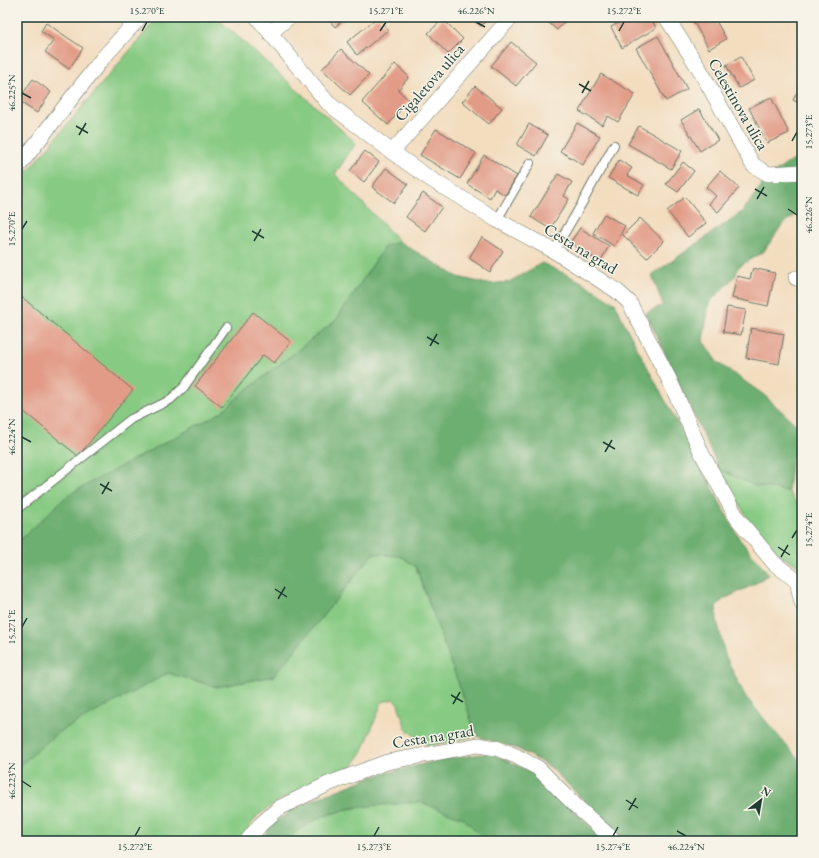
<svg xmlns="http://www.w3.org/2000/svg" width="819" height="858" viewBox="0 0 819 858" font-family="'EB Garamond',serif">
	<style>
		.green { fill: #87ca83; stroke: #53845c }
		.forest { fill: #6dae71; stroke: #467652 }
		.building { fill: #e29b87 }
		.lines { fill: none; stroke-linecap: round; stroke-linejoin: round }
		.service-casing { stroke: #697565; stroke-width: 10 }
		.minor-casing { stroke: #697565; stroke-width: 16 }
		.service { stroke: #fff; stroke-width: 8 }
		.minor { stroke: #fff; stroke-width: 15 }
		.ticks { fill: none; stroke: #1f3d34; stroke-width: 1.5 }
		.labels { text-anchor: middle; stroke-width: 3; stroke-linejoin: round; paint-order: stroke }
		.street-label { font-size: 16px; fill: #1f3d34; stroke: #f7f3e8 }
		.neatline { fill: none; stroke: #1f3d34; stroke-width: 1.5 }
		.ticks-label { font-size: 10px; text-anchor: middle; fill: #1f3d34 }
	</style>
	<rect width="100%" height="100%" fill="#f7f3e8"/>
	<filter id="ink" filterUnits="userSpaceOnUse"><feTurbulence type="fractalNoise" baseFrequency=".025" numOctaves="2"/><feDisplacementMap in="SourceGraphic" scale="8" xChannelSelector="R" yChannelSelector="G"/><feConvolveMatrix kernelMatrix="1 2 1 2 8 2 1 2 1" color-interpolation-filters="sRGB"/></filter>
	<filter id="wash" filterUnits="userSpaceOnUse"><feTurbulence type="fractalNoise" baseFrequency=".012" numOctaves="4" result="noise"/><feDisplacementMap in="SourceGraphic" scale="16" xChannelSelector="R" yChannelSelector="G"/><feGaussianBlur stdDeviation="0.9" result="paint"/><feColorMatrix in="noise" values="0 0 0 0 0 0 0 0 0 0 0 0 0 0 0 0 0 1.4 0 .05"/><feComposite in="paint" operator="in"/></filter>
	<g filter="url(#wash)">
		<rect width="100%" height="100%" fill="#f3ddbf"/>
		<!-- green -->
		<path class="green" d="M158,17H216L356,143L335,174L400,242L385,246L336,320L243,393L220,413L68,495L17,543V184Z
			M719,469L755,486L788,491L802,511V568L774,552L752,526Z
			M374,553L402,557L416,567L467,707L476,736L428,746L406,729L398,704L394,699L382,702L363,751L350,769L280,800L257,816L240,841H17V768L57,733L168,673L217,687L274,676Z
			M420,802L463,818L486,841H288C292,837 296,831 301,828C332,805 383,805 420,802Z"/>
		<!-- forest -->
		<path class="forest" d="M802,160V210L782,225L764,251L738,267L736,275L709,303L703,341L717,362L764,395L801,429L791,464L788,491L755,486L719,469L646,313L663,305L652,275L743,211L767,178L791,161Z
			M400,242L458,277L487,284L509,282L542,263L582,282L615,303L627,329L740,540L769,574L753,585L724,599L716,606L717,620L725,655L745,696L802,764V841H625L550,767L518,749L476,736L467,707L416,567L402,557L374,553L274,676L217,687L168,673L57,733L17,768V543L68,495L220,413L243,393L336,320L385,246Z
			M490,753L534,773L605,841H486L463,818L420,802L355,807L324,816L301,828L288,841H260L273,824L289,812L310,801L371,777L440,760Z"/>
		<g id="blocks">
			<!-- building -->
			<path class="building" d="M326,17H347L335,27Z
				M378,17L388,30L357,55L347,42Z
				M471,17H490L481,26Z
				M542,17H569L557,30Z
				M620,17H650L656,28L622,48L611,27L622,21Z
				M691,17H714L726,39L709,49Z
				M443,19L463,39L448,54L428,33Z
				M46,23L83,48L69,69L45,52L54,40L41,31Z
				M658,36L687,89L666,101L636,48Z
				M511,42L536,62L516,86L491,66Z
				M341,49L369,75L350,95L322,69Z
				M741,57L754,80L739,88L726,65Z
				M395,64L409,77L398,90L409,100L388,125L362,102Z
				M601,74L635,94L618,122L608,116L602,125L579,111Z
				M33,79L51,92L37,113L18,101Z
				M802,82V105L793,100Z
				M475,86L502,108L489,124L462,102Z
				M771,97L789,133L767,143L749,108Z
				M699,109L718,140L700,151L681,120Z
				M577,123L600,136L583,165L560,151Z
				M529,124L548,135L536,156L517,145Z
				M639,126L682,151L671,169L628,144Z
				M436,129L476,153L460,179L420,155Z
				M365,151L379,162L364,182L350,171Z
				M484,155L517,176L505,195L495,189L490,198L467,184Z
				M619,160L632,168L627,175L644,185L638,195L608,178Z
				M683,162L694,171L678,192L666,184Z
				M386,168L408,184L394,203L372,187Z
				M720,171L739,188L718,212L709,204L716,196L706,187Z
				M558,174L572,182L564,196L569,199L550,229L531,217Z
				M423,193L442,207L425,231L406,217Z
				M685,197L706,223L688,237L667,211Z
				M604,214L625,226L614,246L593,233Z
				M640,218L664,241L647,258L623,235Z
				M580,228L609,246L600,262L570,243Z
				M482,237L503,251L490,272L469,258Z
				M753,268L775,273L768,306L732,298L737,276L750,279Z
				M17,293L133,390L78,456L17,406Z
				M727,307L746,310L741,335L723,332Z
				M253,312L291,342L274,363L263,355L222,407L195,386Z
				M751,328L784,334L779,364L746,358Z"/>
		</g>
	</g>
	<g filter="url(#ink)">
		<use href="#blocks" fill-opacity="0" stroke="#697565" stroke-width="1"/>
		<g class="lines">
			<defs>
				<path id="service" d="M497,220L530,163
					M554,251L581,205L614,145
					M17,509L131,419L170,400L184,387L226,328"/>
				<path id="minor" d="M257,17L328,103L392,152L429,178L497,220L554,251L617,291L629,302L670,381L702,454L737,518L774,563L797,581L802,583
					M666,17L700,70L753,165L768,174L802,172
					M270,33L289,17
					M392,152L511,17
					M17,167L21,163L102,59L140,17
					M796,278L802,279
					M797,581L802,603
					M247,841L260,825L279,808L328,784L387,762L478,745L496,748L516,756L538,768L576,806L615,841"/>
			</defs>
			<!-- service casing -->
			<use href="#service" class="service-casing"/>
			<!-- minor casing -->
			<use href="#minor" class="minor-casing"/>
			<!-- service -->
			<use href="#service" class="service"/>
			<!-- minor -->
			<use href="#minor" class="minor"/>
		</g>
	</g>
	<!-- ticks -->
	<path class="ticks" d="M476,22L485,27M142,31L147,22M380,31L386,22M619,31L624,22M579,84L591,91M22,93L31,98M582,93L589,81M76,126L88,133M79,135L86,123M792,141L797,132M755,189L767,196M757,199L764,187M788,209L797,215M22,229L27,221M252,231L264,238M254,241L261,229M427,337L439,344M430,346L437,334M22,437L31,442M603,442L615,449M605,452L612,440M100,484L112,491M102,494L109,482M792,538L797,530M778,547L790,555M781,557L788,545M275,589L287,597M278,599L285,587M22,627L27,618M451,695L463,702M453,704L460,692M22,781L31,787M626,800L638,808M629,810L636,798M677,831L686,836M135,836L140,827M374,836L379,827M613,836L618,827"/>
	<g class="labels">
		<!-- street labels -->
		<g class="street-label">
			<text transform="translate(429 82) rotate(-49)" y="6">Cigaletova ulica</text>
			<text transform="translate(739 104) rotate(60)" y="6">Celestinova ulica</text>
			<text transform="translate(581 248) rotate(31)" y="6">Cesta na grad</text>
			<text transform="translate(433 736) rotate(-9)" y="6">Cesta na grad</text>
		</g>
	</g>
	<!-- margin -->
	<rect width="819" height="858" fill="none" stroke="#f7f3e8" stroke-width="44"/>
	<!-- north arrow -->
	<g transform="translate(761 800) rotate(31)" stroke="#f7f3e8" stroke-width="3" paint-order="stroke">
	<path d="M0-3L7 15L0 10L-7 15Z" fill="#1f3d34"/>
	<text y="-6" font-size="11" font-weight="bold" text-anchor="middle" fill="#1f3d34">N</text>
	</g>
	<rect x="22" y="22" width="775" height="814" class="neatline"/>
	<g class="ticks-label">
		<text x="147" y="14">15.270°E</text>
		<text x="386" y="14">15.271°E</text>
		<text x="476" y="14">46.226°N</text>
		<text x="624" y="14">15.272°E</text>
		<text transform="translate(11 93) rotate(-90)" y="4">46.225°N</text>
		<text transform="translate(808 132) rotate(-90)" y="4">15.273°E</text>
		<text transform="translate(808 215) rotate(-90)" y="4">46.226°N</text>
		<text transform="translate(11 229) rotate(-90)" y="4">15.270°E</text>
		<text transform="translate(11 437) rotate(-90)" y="4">46.224°N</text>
		<text transform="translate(808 530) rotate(-90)" y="4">15.274°E</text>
		<text transform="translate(11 627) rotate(-90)" y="4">15.271°E</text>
		<text transform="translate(11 781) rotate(-90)" y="4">46.223°N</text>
		<text x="135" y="850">15.272°E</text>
		<text x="374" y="850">15.273°E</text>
		<text x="613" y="850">15.274°E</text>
		<text x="686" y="850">46.224°N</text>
	</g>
</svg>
